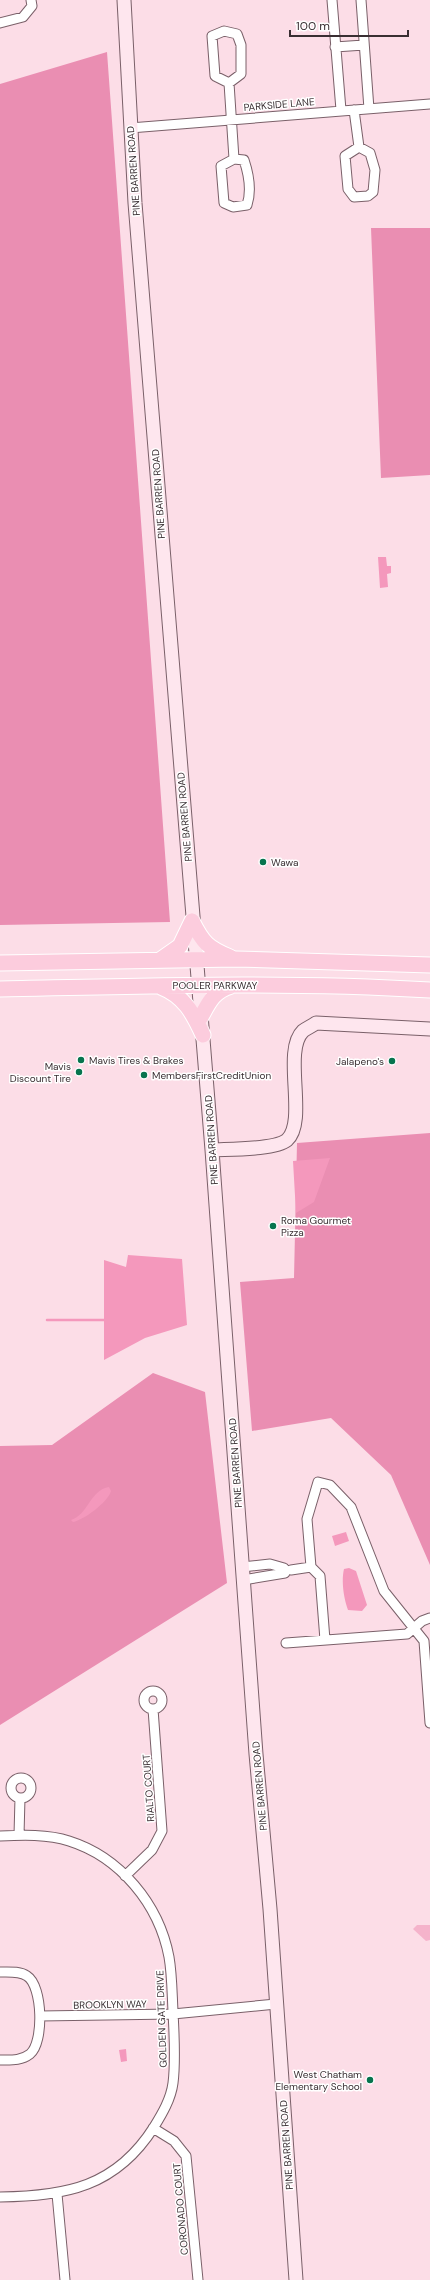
<svg xmlns="http://www.w3.org/2000/svg" width="430" height="2280" viewBox="0 0 430 2280" font-family="'DM Sans',sans-serif">
	<style>
		.green { fill: #f5b3cb }
		.forest { fill: #ea8eb2 }
		.water { fill: #f498bc }
		.lines { fill: none; stroke-linecap: round; stroke-linejoin: round }
		.stream { stroke: #f498bc; stroke-width: 2.5 }
		.street-casing { stroke: #7a6069; stroke-width: 11 }
		.secondary-casing { stroke: #7a6069; stroke-width: 15 }
		.primary-casing { stroke: #fff; stroke-width: 17 }
		.street { stroke: #fff; stroke-width: 9 }
		.secondary { stroke: #fee6ee; stroke-width: 13 }
		.primary { stroke: #fcccdd; stroke-width: 15 }
		.poi-dot { fill: #06744e; stroke: #fff; stroke-width: 1.5 }
		.labels { text-anchor: middle; stroke-width: 3; stroke-linejoin: round; paint-order: stroke }
		.street-label { font-size: 10px; fill: #392e32; stroke: #fff }
		.poi-label { font-size: 10px; fill: #392e32; stroke: #fff; text-anchor: start }
	</style>
	<rect width="100%" height="100%" fill="#fcdde7"/>
	<!-- green -->
	<path class="green" d="M417,1925H430V1940L426,1941L413,1929Z"/>
	<!-- forest -->
	<path class="forest" d="M107,52L170,922L0,925V84Z
		M371,228H430V475L381,478Z
		M430,1133V1565L391,1475L331,1418L252,1431L240,1282L294,1278L297,1143Z
		M153,1373L205,1392L227,1583L0,1725V1446L52,1445Z"/>
	<!-- water -->
	<path class="water" d="M378,557H386L387,566H391V573L387,574L388,587L380,588Z
		M330,1158L314,1202L296,1213L293,1161Z
		M128,1255L182,1259L187,1325L145,1338L104,1360V1260L126,1267Z
		M109,1487L111,1491C108,1502 84,1520 73,1522L71,1520C88,1515 90,1490 109,1487Z
		M346,1532L349,1541L335,1546L332,1536Z
		M349,1568L356,1571L367,1605L362,1611L348,1610C344,1599 341,1582 344,1569Z
		M126,2049L127,2061L121,2062L119,2050Z"/>
	<g class="lines">
		<!-- stream -->
		<path class="stream" d="M47,1320H104"/>
		<defs>
			<path id="street" d="M332,0L341,110
				M361,0L369,109
				M0,23L23,17L32,6L31,0
				M335,47L364,45
				M229,83L215,76L212,36L224,31L237,34L241,45V74L229,83L234,159L244,160C249,175 252,190 247,205L233,207L224,203L221,166L234,159
				M354,110L359,147
				M130,128L430,104
				M359,147L370,153L375,170L373,192L368,196L354,197L348,189L345,156Z
				M242,1567L270,1564L284,1568
				M311,1567L307,1519L318,1482L330,1485L351,1507L384,1591L424,1641L430,1723
				M291,1570L311,1567L320,1576L325,1640
				M243,1580L285,1573
				M286,1643L407,1634L422,1621L430,1618
				M144 1700a9 9 0 1 1 18 0a9 9 0 1 1-18 0Z
				M11 1788a10 10 0 1 1 20 0a10 10 0 1 1-20 0Z
				M19,1835L20,1798
				M0,1836C22,1835 48,1834 69,1841C120,1857 159,1904 169,1957C172,1974 172,1993 173,2011C174,2035 176,2059 173,2083C171,2099 162,2114 154,2127C116,2187 66,2196 0,2197
				M125,1876L152,1850L162,1831L153,1709
				M0,1972C9,1972 20,1971 27,1976C43,1986 44,2043 30,2054C21,2061 11,2060 0,2060
				M40,2016L173,2014L276,2004
				M153,2128L174,2141L186,2156L198,2280
				M57,2194L65,2280"/>
			<path id="secondary" d="M124,0L135,203L212,1150L256,1754L270,1909L296,2280
				M212,1150C228,1149 275,1150 287,1140C308,1121 282,1051 303,1031C307,1028 312,1026 316,1023L430,1029"/>
			<path id="primary" d="M192,921C203,943 208,948 230,957
				M160,960L180,946L192,921
				M0,963L236,959L430,965
				M161,987C184,996 193,1013 203,1035
				M0,989C143,986 287,981 430,990
				M201,1017C209,1002 214,991 231,986"/>
		</defs>
		<!-- street casing -->
		<use href="#street" class="street-casing"/>
		<!-- secondary casing -->
		<use href="#secondary" class="secondary-casing"/>
		<!-- primary casing -->
		<use href="#primary" class="primary-casing"/>
		<!-- street -->
		<use href="#street" class="street"/>
		<!-- secondary -->
		<use href="#secondary" class="secondary"/>
		<!-- primary -->
		<use href="#primary" class="primary"/>
	</g>
	<!-- markers -->
	<g class="poi-dot">
		<circle cx="263" cy="862" r="4"/>
		<circle cx="81" cy="1060" r="4"/>
		<circle cx="392" cy="1061" r="4"/>
		<circle cx="79" cy="1072" r="4"/>
		<circle cx="144" cy="1075" r="4"/>
		<circle cx="273" cy="1226" r="4"/>
		<circle cx="370" cy="2080" r="4"/>
	</g>
	<g class="labels">
		<!-- street labels -->
		<g class="street-label">
			<text transform="translate(279 104) rotate(-5)" y="4">PARKSIDE LANE</text>
			<text transform="translate(133 171) rotate(-94)" y="4">PINE BARREN ROAD</text>
			<text transform="translate(158 494) rotate(-94)" y="4">PINE BARREN ROAD</text>
			<text transform="translate(184 817) rotate(-95)" y="4">PINE BARREN ROAD</text>
			<text x="215" y="989">POOLER PARKWAY</text>
			<text transform="translate(211 1140) rotate(-94)" y="4">PINE BARREN ROAD</text>
			<text transform="translate(235 1463) rotate(-94)" y="4">PINE BARREN ROAD</text>
			<text transform="translate(259 1786) rotate(-95)" y="4">PINE BARREN ROAD</text>
			<text transform="translate(148 1788) rotate(-94)" y="4">RIALTO COURT</text>
			<text transform="translate(110 2004) rotate(-1)" y="4">BROOKLYN WAY</text>
			<text transform="translate(161 2019) rotate(-92)" y="4">GOLDEN GATE DRIVE</text>
			<text transform="translate(286 2145) rotate(-94)" y="4">PINE BARREN ROAD</text>
			<text transform="translate(180 2209) rotate(-95)" y="4">CORONADO COURT</text>
		</g>
		<!-- poi labels -->
		<g class="poi-label">
			<text x="271" y="866">Wawa</text>
			<text x="89" y="1064">Mavis Tires &amp; Brakes</text>
			<text x="384" y="1065" text-anchor="end">Jalapeno's</text>
			<text x="71" y="1070" text-anchor="end">Mavis<tspan x="71" dy="12">Discount Tire</tspan></text>
			<text x="152" y="1079">MembersFirstCreditUnion</text>
			<text x="281" y="1224">Roma Gourmet<tspan x="281" dy="12">Pizza</tspan></text>
			<text x="362" y="2078" text-anchor="end">West Chatham<tspan x="362" dy="12">Elementary School</tspan></text>
		</g>
	</g>
	<!-- scale -->
	<path d="M290 30v6h118v-6" fill="none" stroke="#392e32" stroke-width="2"/>
	<text x="296" y="30" font-size="12" fill="#392e32" stroke="#ffffff" stroke-width="3" paint-order="stroke">100 m</text>
</svg>
